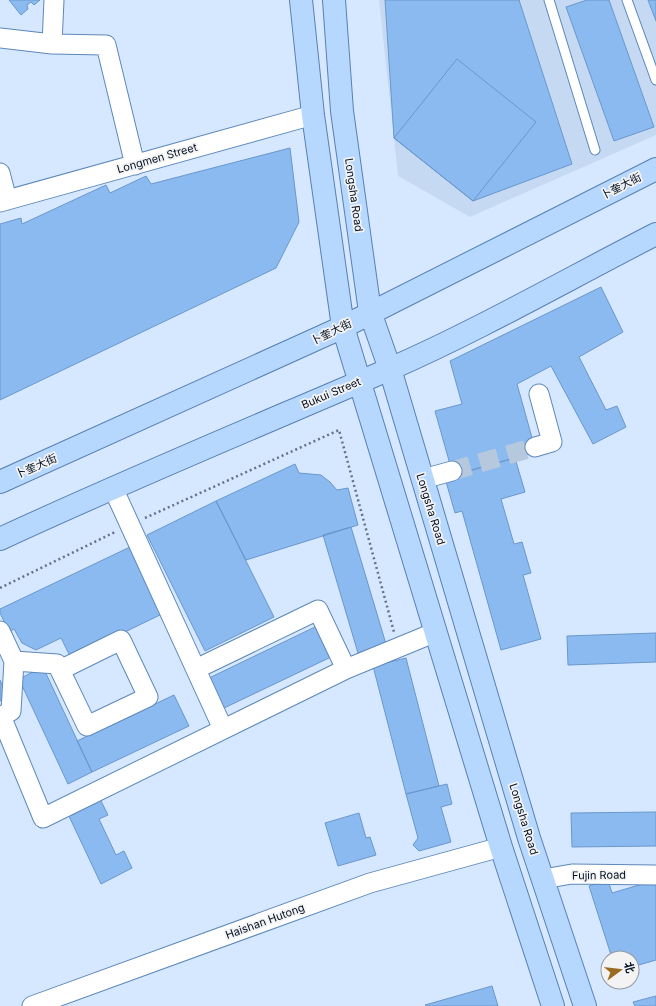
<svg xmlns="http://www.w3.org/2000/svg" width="656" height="1006" viewBox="0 0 656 1006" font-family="Inter,'Noto Sans SC',sans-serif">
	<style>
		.built { fill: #c5daf2 }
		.building { fill: #8bbaf1; stroke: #6a97cb }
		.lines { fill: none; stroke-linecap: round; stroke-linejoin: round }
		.minor-tunnel { stroke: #b6c8de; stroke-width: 19; stroke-dasharray: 19 10; stroke-linecap: butt }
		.service-casing { stroke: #5c88bb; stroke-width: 11 }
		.minor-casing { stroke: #5c88bb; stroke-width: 21 }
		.primary-casing { stroke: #5880b1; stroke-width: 24 }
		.path { stroke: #637288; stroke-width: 2.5; stroke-dasharray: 2 3; stroke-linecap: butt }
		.service { stroke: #fff; stroke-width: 9 }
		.minor { stroke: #fff; stroke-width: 19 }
		.primary { stroke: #b6d7fe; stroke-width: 22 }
		.labels { text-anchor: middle; stroke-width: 3.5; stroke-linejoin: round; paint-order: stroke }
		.street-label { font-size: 11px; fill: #021024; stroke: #f3f3f3 }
	</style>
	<rect width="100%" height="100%" fill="#d6e8ff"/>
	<!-- built -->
	<path class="built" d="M379,0H656V135L470,217L398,176Z"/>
	<!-- building -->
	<path class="building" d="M9,0H40L34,5L31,2L27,5L28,9L21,15Z
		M385,0H519L572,164L473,201L394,138Z
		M587,0H609L654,127L614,141L566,7Z
		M648,0H656V21Z
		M457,59L536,122L473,201L394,138Z
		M290,148L299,222L276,268L0,400V224L21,218L22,224L106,185L110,193L146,176L151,184Z
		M601,287L623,332L579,357L606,410L617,406L626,427L593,444L551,366L517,384L536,452L453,475L435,411L462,404L450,361Z
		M515,458L525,492L501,499L514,544L522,542L531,573L523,575L541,639L501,650L462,511L455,513L445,478Z
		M295,464L299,473L321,475L330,482L337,490L348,488L358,525L246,560L216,501Z
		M216,501L274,617L205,651L147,535Z
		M351,527L386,644L358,653L323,535Z
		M130,547L162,614L71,658L61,638L36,650L22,643L14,629L9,632L0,613V609Z
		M317,626L331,657L222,709L207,679Z
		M656,633V662L568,665L567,636Z
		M406,658L439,786L406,794L373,666Z
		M43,667L92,772L68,784L19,679Z
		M0,680L8,697L0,701Z
		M174,695L189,726L92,772L77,741Z
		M447,784L452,804L441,807L451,842L419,851L413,845L418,838L406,794Z
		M99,797L108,815L99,819L116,855L124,851L132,868L101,884L67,812Z
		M656,812V846L572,847L571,813Z
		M359,813L366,838L370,837L376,855L338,866L325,823Z
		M608,880L612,893L656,880V960L632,967V958H612L589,886Z
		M492,986L498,1006H426L425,1005Z
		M656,996V1006H635L633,1002Z"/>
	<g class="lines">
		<!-- minor-tunnel -->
		<path class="minor-tunnel" d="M452,471L535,447"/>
		<defs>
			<path id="service" d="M549,0L595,150
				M627,0L656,80"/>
			<path id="minor" d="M0,38L52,44L54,0
				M52,44L106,45L135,165
				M0,173L7,200
				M0,202L313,115
				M535,447L552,442L539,394
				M423,479L452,471
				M113,488L223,729
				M0,631L14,661L57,664L60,670L87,726L148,697L121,640L60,670
				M196,669L318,610L346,669
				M1,716L43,818L346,669L436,632
				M0,717L11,711L14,661
				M543,879L572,874L656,875
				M32,1006L370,883L501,847"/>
			<path id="primary" d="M301,0L313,115L343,327L501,847L553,1006
				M334,0L342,111L370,312L390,369L529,838L585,1006
				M0,482L343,327L656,169
				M0,539C129,479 260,425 390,369C481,329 568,279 656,234"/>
		</defs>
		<!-- service casing -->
		<use href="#service" class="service-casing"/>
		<!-- minor casing -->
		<use href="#minor" class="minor-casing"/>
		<!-- primary casing -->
		<use href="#primary" class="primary-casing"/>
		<!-- path -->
		<path class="path" d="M145,518L339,430L394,632
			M0,588L115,532"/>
		<!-- service -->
		<use href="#service" class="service"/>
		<!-- minor -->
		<use href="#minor" class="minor"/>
		<!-- primary -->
		<use href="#primary" class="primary"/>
	</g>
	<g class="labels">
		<!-- street labels -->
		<g class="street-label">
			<text transform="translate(157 158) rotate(-16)" y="4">Longmen Street</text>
			<text transform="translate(621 186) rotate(-27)" y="4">卜奎大街</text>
			<text transform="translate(354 195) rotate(82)" y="4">Longsha Road</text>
			<text transform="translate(331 332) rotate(-26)" y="4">卜奎大街</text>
			<text transform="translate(331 393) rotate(-23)" y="4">Bukui Street</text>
			<text transform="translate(36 466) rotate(-24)" y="4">卜奎大街</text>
			<text transform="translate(431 509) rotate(73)" y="4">Longsha Road</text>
			<text transform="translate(524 819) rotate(73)" y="4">Longsha Road</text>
			<text transform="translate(599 875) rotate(-1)" y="4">Fujin Road</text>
			<text transform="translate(265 921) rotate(-20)" y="4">Haishan Hutong</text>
		</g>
	</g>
	<!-- north arrow -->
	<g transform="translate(620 970) rotate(75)"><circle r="19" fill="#f3f3f3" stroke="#9398a0"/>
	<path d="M0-3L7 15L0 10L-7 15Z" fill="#9d6b20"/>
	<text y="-6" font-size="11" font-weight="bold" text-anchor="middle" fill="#021024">北</text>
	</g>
</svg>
